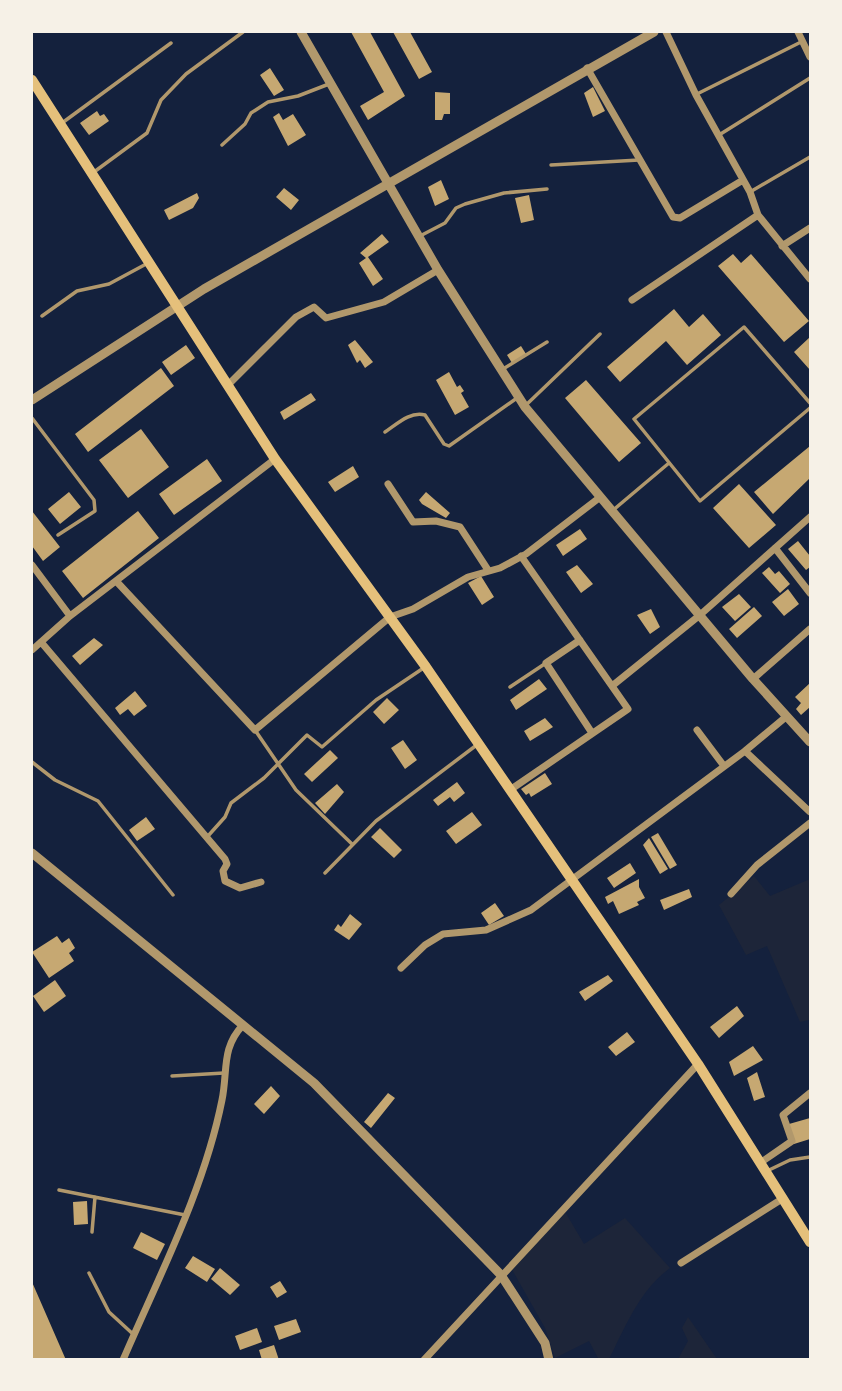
<svg xmlns="http://www.w3.org/2000/svg" width="842" height="1391" viewBox="0 0 842 1391" font-family="Roboto,sans-serif">
	<style>
		.green { fill: #1d2539 }
		.building { fill: #c6a872 }
		.lines { fill: none; stroke-linecap: round; stroke-linejoin: round }
		.service { stroke: #b1986c; stroke-width: 3.5 }
		.minor { stroke: #b1986c; stroke-width: 7 }
		.tertiary { stroke: #b1986c; stroke-width: 9 }
		.secondary { stroke: #e5c07b; stroke-width: 10 }
	</style>
	<rect width="100%" height="100%" fill="#14213d"/>
	<!-- green -->
	<path class="green" d="M754,876L770,896L810,879L809,1020L800,1022L767,946L746,955L719,905Z
		M564,1210L584,1244L625,1218L670,1268C639,1291 626,1326 609,1359L599,1360L589,1341L555,1358L545,1328L510,1266Z
		M688,1317L717,1359H678L688,1341L682,1328Z"/>
	<!-- building -->
	<path class="building" d="M351,32H370L405,96L368,120L360,106L384,92Z
		M393,32H410L432,72L419,79Z
		M270,68L284,90L274,96L260,75Z
		M593,87L605,111L593,117L584,93Z
		M435,92L450,93V114H444L442,120H435Z
		M97,111L100,116L104,114L109,121L89,135L80,123Z
		M279,113L283,120L293,114L306,135L288,146L273,117Z
		M441,180L449,199L435,206L428,187Z
		M284,188L299,200L291,210L276,197Z
		M197,193L199,198L193,208L169,220L164,210Z
		M529,195L534,220L521,223L515,198Z
		M382,234L389,242L368,257L383,279L373,286L359,263L366,258L360,253Z
		M733,254L741,263L751,254L809,321L784,342L718,266Z
		M674,309L689,327L703,314L721,335L687,365L666,341L620,382L607,367Z
		M810,337V370L794,352Z
		M355,340L373,362L365,368L360,360L357,363L348,345Z
		M186,345L195,358L171,375L162,362Z
		M521,346L526,354L512,363L507,355Z
		M161,368L174,386L88,452L75,434Z
		M449,372L457,387L460,385L464,391L461,393L469,407L455,415L436,380Z
		M586,380L641,443L619,462L565,398Z
		M311,393L316,400L284,420L280,412Z
		M141,429L169,467L128,498L99,460Z
		M810,446V478L773,514L754,492Z
		M207,459L222,481L174,515L159,494Z
		M353,466L359,477L335,492L328,482Z
		M739,484L776,525L749,548L713,508Z
		M69,492L81,507L60,524L48,509Z
		M426,492L450,513L446,518L422,504L419,500Z
		M32,511L60,547L43,561L32,546Z
		M138,511L159,538L83,598L62,571Z
		M580,529L587,539L563,556L556,545Z
		M798,541L810,556V567L806,570L788,549Z
		M577,565L593,584L581,593L566,572Z
		M769,567L775,574L779,571L790,584L780,593L762,573Z
		M481,576L494,597L482,605L468,583Z
		M788,589L799,604L784,616L772,602Z
		M739,594L751,607L735,621L722,607Z
		M754,607L762,616L737,638L729,629Z
		M651,609L660,627L650,634L637,615Z
		M94,638L103,645L80,665L72,656Z
		M539,679L547,689L516,710L510,700Z
		M810,683V707L801,715L796,709L801,703L795,697Z
		M135,691L147,706L134,716L128,709L120,715L115,708Z
		M387,698L399,710L384,724L373,712Z
		M545,718L553,727L530,741L524,731Z
		M403,740L417,760L405,769L391,748Z
		M330,750L338,758L312,782L304,774Z
		M545,773L552,784L531,797L529,793L526,795L521,789Z
		M457,782L465,793L454,802L450,797L438,806L433,800Z
		M337,784L344,792L325,814L315,803Z
		M472,812L482,825L456,844L446,831Z
		M146,817L155,829L137,841L129,830Z
		M380,828L402,850L394,858L371,837Z
		M658,833L677,865L670,869L651,837Z
		M649,838L668,869L660,874L643,845Z
		M630,863L636,873L614,888L607,878Z
		M639,879V887L645,898L637,902L639,905L619,914L613,901L608,904L605,897Z
		M689,889L692,897L664,910L660,900Z
		M495,903L504,916L489,925L481,913Z
		M350,914L362,924L349,940L334,930L338,924L341,927Z
		M57,936L62,943L69,938L75,948L69,953L74,961L49,978L32,952Z
		M608,975L613,981L585,1001L579,992Z
		M55,980L66,996L44,1012L33,996Z
		M737,1006L744,1016L719,1038L710,1027Z
		M627,1032L635,1042L616,1056L608,1047Z
		M753,1046L763,1060L734,1076L729,1062Z
		M757,1072L765,1097L754,1101L747,1078Z
		M271,1086L280,1096L264,1114L254,1104Z
		M388,1093L395,1098L371,1128L364,1122Z
		M810,1118V1139L794,1144L789,1124Z
		M87,1201L88,1224L74,1225L73,1202Z
		M141,1232L165,1244L157,1260L133,1248Z
		M193,1256L215,1269L207,1282L185,1268Z
		M220,1268L240,1285L230,1295L211,1279Z
		M280,1281L287,1292L277,1298L270,1287Z
		M32,1282L66,1360H32Z
		M296,1319L301,1332L279,1340L274,1326Z
		M257,1328L262,1342L240,1350L235,1336Z
		M274,1345L279,1360H262L259,1350Z"/>
	<g class="lines">
		<!-- service -->
		<path class="service" d="M697,94L803,41
			M62,123L171,43
			M719,135L810,78
			M222,145L245,124L251,113L268,102L298,96L329,84
			M551,165L639,160
			M94,172L147,133L161,100L186,74L243,32
			M750,192L810,157
			M420,236L445,223L456,208L465,204L504,193L547,189
			M42,316L77,291L109,284L148,263
			M503,369L547,342
			M810,403L744,327L634,419L700,501L810,408
			M526,405L600,334
			M32,418L94,500L95,511L58,535
			M385,432C397,424 410,411 425,415L444,444L449,446L517,398
			M612,511L669,463
			M510,687L546,663
			M255,730L296,790L352,844
			M32,762L55,780L98,801L173,895
			M208,836L225,817L231,803L264,778L307,735L322,747L376,700L425,667
			M325,873L376,821L478,744
			M172,1076L224,1073
			M767,1171L790,1160L810,1157
			M59,1190L185,1215
			M92,1232L95,1197
			M89,1273L109,1312L134,1335"/>
		<!-- minor -->
		<path class="minor" d="M666,32L696,95L750,192L758,215L810,279
			M798,32L810,57
			M587,68L673,217L680,218L743,180
			M782,246L810,228
			M632,300L758,215
			M228,385L296,317L314,307L326,318L384,302L438,270
			M388,484L413,522L436,521L460,527L488,570
			M775,548L810,593
			M32,565L70,616
			M117,582L255,730L390,617L413,609L468,577L500,568L526,554L599,498
			M580,640L546,663L592,733
			M41,642L225,859L227,864L223,871L225,881L240,888L261,882
			M32,650L70,616L275,459
			M753,679L810,629
			M612,686L700,615L810,517
			M697,730L724,766
			M745,751L810,812
			M510,790L628,709L521,556
			M731,894L757,865L810,823
			M401,968L425,945L443,934L486,930L531,910L745,751L787,716
			M760,1163L792,1141L783,1115L810,1093
			M681,1263L782,1199
			M123,1360C159,1276 204,1190 222,1100C228,1071 221,1048 243,1025
			M424,1360L698,1064"/>
		<!-- tertiary -->
		<path class="tertiary" d="M301,32L438,270L525,407L753,679L810,742
			M32,400L204,289L654,32
			M32,853L314,1083L501,1275L545,1343L549,1360"/>
		<!-- secondary -->
		<path class="secondary" d="M32,80L275,459L426,667L698,1064L810,1242"/>
	</g>
	<!-- border -->
	<rect width="842" height="1391" fill="none" stroke="#f6f1e7" stroke-width="66"/>
</svg>
